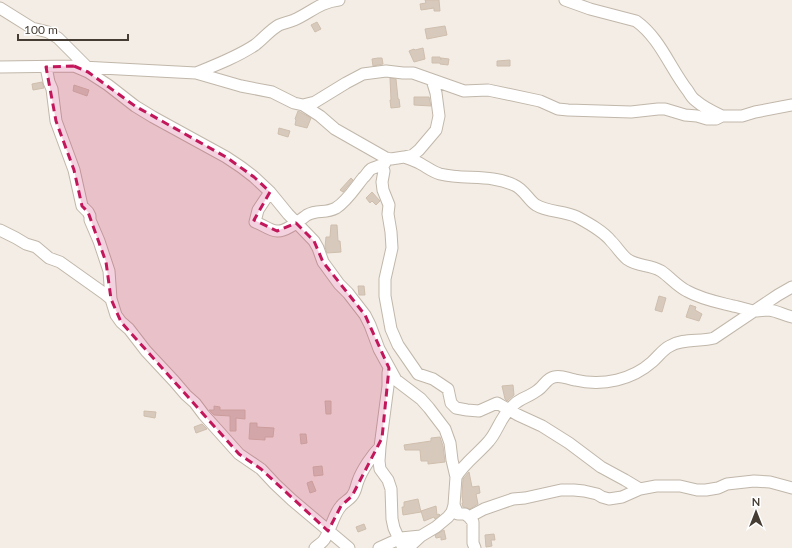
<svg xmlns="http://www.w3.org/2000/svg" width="792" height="548" viewBox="0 0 792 548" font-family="Lato,sans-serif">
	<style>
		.building { fill: #d7cabd; stroke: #cfbead }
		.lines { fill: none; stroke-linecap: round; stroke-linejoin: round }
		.minor-casing { stroke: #c1b7aa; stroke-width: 13 }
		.minor { stroke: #fff; stroke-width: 11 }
		.marked { fill: #c2185b; fill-opacity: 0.2; stroke: #c2185b; stroke-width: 3; stroke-dasharray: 8 5; stroke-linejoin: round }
	</style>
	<rect width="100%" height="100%" fill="#f3ede5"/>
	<!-- building -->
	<path class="building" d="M425,0H439L440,11H434V8L421,10L420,4L426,3Z
		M317,22L321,29L315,32L311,25Z
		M445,26L447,35L427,39L425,29Z
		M423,48L425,59L414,62L409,51L414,49L415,50Z
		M432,57H440L441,60V58L449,59L448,65L440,64V63H432Z
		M378,58H382L383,64L373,66L372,59Z
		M510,60V66H497V61Z
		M390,78L396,79L398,99H399L400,107L391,108L390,100H391Z
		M42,82L44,88L33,90L32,84Z
		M74,85L89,90L87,96L73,91Z
		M414,97H429L431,106L414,105Z
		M298,111L300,112L311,118L307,128L295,125L296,120L295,119Z
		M279,128L290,131L288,137L278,134Z
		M351,178L353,180L343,192L340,190Z
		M372,192L380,201L376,205L372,201L370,203L366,198Z
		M331,225H337L338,241H340L341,252L327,253L325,247L326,237H330Z
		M358,286H364L365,295H359Z
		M659,296L666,298L662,312L655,310Z
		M690,305L696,307L695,310L702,314L699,321L686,317Z
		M513,385L514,395L507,401L505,399L502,386Z
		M325,401H331V414H326Z
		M214,406L220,407V410H245V419L236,418V431H230V416L214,415L209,410H214Z
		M144,411L156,412L155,418L144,416Z
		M250,423H257V427L274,428L273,437H265V440L249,439Z
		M202,424L207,429L196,433L194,427Z
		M300,434H306L307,443L301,444Z
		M440,437L443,446L445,462L428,464V461H421L420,450H405L404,445L431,441V438Z
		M322,466L323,475L314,476L313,467Z
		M469,472L472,487L479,486L480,493L476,494L478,504L470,509L463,507L462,503H463L462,496L463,479Z
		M312,481L316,491L310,493L307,483Z
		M418,499L421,512L403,515L402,507H404V502Z
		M436,506L437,515L439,514L440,515L435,519L434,517L424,521L421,511Z
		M364,524L366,529L358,532L356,527Z
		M444,530L446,539L441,540V537L436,538L435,535Z
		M494,534L495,540H491L492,546L486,547L485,535Z"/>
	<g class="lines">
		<defs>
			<path id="minor" d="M565,0L590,9L636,21C660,38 670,68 688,91C690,94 692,98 695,100C703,107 713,112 722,116
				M0,8L32,28L48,32L58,38L87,67
				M0,67L74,66L88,72L108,85L135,106L153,117L226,157L241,167L254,177L270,192L288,214L314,241L318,248L323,262L339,284L348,293L365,315L370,325L379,349L396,380L421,399L429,408L445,429L450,443L452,460L456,477L454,505L452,512L448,517L436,527L421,536L408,548
				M46,67L49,82L52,89L56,121L74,170L82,206L88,212L90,216V220L99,241L109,271L111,299
				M82,67L196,73L241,86L272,92L294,103L303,105L315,102L346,83L363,74L386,71L403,73H413L464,91L488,90L540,101L558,109L568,110L631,112L658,109H665L685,115L697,116L707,119H716L722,116H742L755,112L792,105
				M196,73C216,65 237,57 255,45C263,39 270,30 279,25C284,23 289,22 294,20C310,13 320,2 339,0
				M303,105L320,116L335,129L386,158L391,159L404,157L413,155L419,150L436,130L439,116L436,93L432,80
				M404,157C410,159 416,161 421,164C428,168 433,172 440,174C465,180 491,174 514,185C524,189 529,201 536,205C547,212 564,211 577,217C588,223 603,231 611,241C617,247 621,254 627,259C638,267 650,264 661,271C670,277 677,286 687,291C701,299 717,302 733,306C740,307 747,310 754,311C759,311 764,310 769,310C777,311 784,315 792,317
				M382,165L384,171L382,182L383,190L389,205L388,214L391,232L392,248L385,279V296L391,329L398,345L418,374L433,379L448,389L451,403L456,408L467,410L479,411L497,403L518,415L542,426L569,443L601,467L625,480L640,489
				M270,192L258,210L255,222C262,224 270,231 277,231C286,232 300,220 307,215C318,209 325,214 336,208C347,201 355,188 363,178C366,176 368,171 371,169C375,167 381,166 385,163L386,160
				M0,230L16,238L26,244L36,247L49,258L60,262L105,294L111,299L116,315L121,322L129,329L146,351L174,381L186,395L195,403L204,415L239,454L261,469L275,484L292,500L349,548
				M389,368L388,373V386L380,447L379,461L380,469L388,480L391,489L392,519L394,528L403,548
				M456,477C464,463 479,453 489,441C497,432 500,419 509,410C512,406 518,401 522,399C528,396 533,394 538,390C544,386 547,378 554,377C562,375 568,379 575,380C588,383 604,383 617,380C629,377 642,371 652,362C658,357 662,350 670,346C683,338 700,342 714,338L778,295L792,287
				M454,505L458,514H465L469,517L484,509L513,499L525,498L561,490H574L584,491L597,494L602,497L609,499L622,497L640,489L656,486H680L697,490H706L718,488L727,484L754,481L770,482L792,488
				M469,517L473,522V543L475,548
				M315,548C318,545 322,543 324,540C331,530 333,515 341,506C344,502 349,500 352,496C356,491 356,486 358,481C362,470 372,455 380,447
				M379,548L401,538L421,536"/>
		</defs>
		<!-- minor casing -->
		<use href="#minor" class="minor-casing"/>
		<!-- minor -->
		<use href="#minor" class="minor"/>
	</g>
	<!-- marked area -->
	<path class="marked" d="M74,66L88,72L135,106L226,157L254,177L270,192L254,220L277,231L296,223L314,241L323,262L365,315L389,368L382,438L352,496L341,506L328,531L261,469L239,454L121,322L111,299L106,262L88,212L82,206L74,170L56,121L46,67Z"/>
	<!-- north arrow -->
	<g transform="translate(756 512)" stroke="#ffffff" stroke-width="3" paint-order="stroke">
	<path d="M0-3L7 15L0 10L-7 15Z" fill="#453d34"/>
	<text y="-6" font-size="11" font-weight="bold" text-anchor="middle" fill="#453d34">N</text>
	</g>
	<!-- scale -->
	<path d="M18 34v6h110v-6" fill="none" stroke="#453d34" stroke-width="2"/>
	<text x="24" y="34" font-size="12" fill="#453d34" stroke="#ffffff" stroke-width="3" paint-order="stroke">100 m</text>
</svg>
